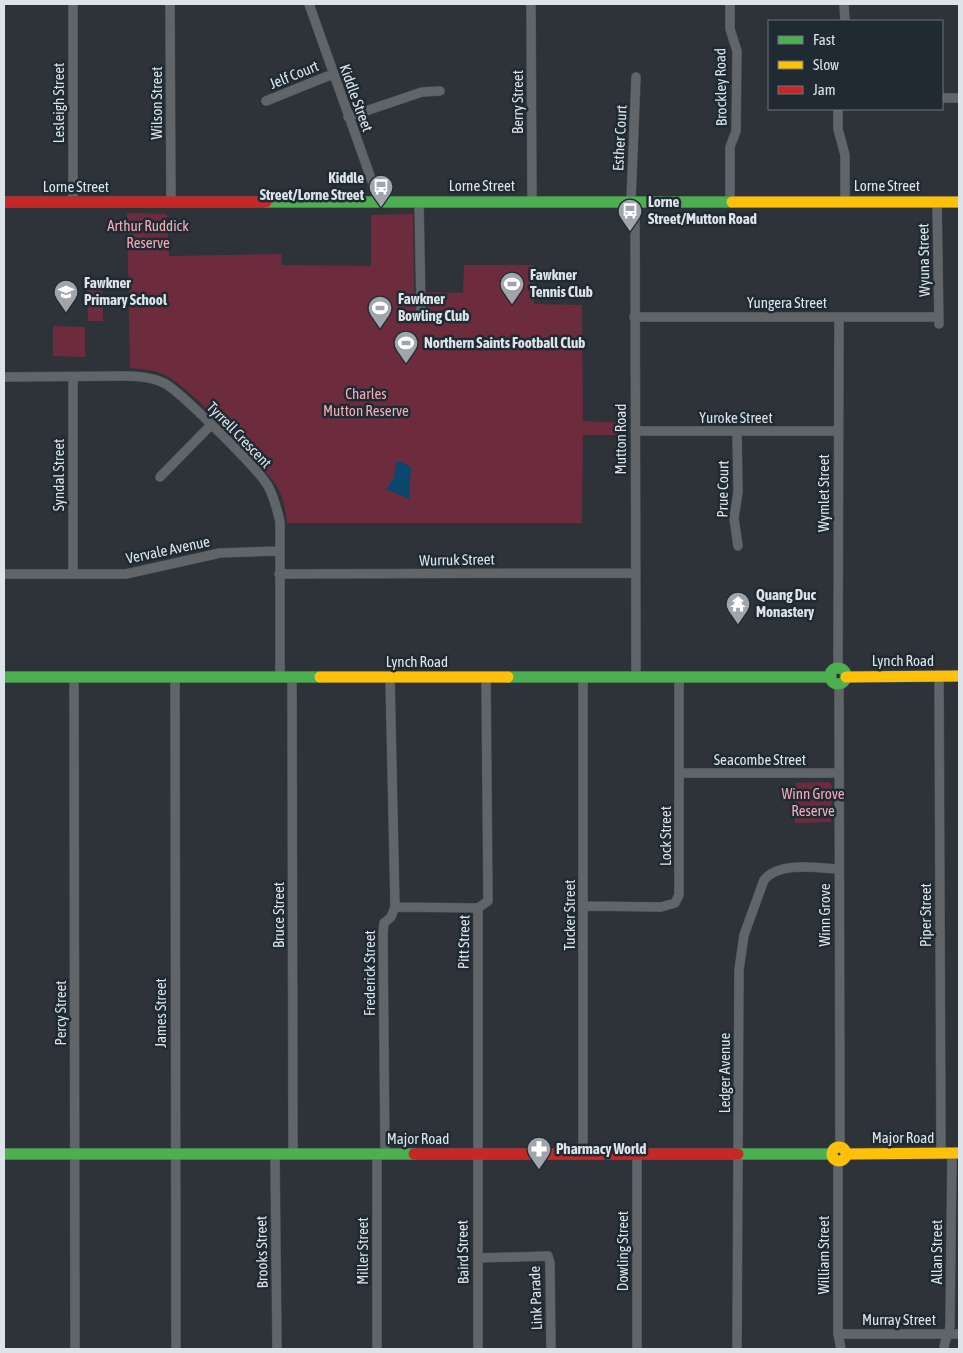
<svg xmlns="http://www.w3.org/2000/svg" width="963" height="1353" viewBox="0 0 963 1353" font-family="'Asap Condensed',sans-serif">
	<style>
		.green { fill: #6c2c3e }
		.water { fill: #09476d }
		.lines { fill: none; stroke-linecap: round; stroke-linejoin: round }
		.street-casing { stroke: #4a5054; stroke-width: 10 }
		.fast-casing { stroke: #4a5054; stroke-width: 12 }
		.slow-casing { stroke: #4a5054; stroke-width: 12 }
		.jam-casing { stroke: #4a5054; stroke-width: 12 }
		.street { stroke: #606569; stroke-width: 9 }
		.fast { stroke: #4caf50; stroke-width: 11 }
		.slow { stroke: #ffc107; stroke-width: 11 }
		.jam { stroke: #c62828; stroke-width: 11 }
		.labels { text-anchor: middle; stroke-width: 5; stroke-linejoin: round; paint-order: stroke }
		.street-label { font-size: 15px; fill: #dce3e9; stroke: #1f2a33 }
		.poi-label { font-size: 15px; font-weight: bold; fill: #dce3e9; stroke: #1f2a33; text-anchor: start }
		.park-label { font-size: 15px; fill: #f3abb8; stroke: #1f2a33 }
	</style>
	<rect width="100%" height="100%" fill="#2e3339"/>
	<!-- green -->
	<path class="green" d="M127,213L167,214L169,256L281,254L282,265L371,266V215L413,214L414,292L463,293L464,265H534V304L582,305L583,421L626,423V435H583L582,523H287C286,512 284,500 279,490C267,467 190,388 167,376C155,370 143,369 130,368Z
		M87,288H102L103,321H88Z
		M53,326L85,327V357L53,356Z
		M829,782L832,785L831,822L795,823V783Z"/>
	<!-- water -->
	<path class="water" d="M396,462H402L411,467L409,499L386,489L394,478Z"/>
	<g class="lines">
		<defs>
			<path id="street" d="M170,4L171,202
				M309,4L379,201
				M531,4L532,201
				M730,4V29L737,51L736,131L730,147V201
				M844,4L845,21
				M942,98H959
				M266,101L333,74
				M838,109V129L845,155V201
				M348,117L422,92L440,91
				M419,201L421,310
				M631,201L636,77
				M937,201L939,324
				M73,202V4
				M635,202L636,676
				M634,317H939
				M4,377L126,376C139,376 152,377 164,383C180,391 259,470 268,486C274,497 277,509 280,522V677
				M635,431H838
				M737,432L738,492L734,518L738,546
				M160,477L210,426
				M4,574H126L220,553L278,551
				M73,574V377
				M279,574L636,573
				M838,669L839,317
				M939,676L941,1153
				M74,677L75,1349
				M292,677L293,1153
				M175,678L176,1349
				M839,684L840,1147
				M680,773H839
				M584,906L661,907L675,903L679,895V677
				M395,907L478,908
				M377,1153V1349
				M637,1153V1349
				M275,1154L277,1349
				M385,1154L383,933L384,923L391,917L395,907L390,677
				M583,1154V676
				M838,1161V1334L841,1349
				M478,1258L548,1256L550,1263L551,1349
				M838,1334H959
				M478,1349V908L488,901L486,676
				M737,1349L739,970L744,935L764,880C779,861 817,868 838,869
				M944,1349C944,1340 949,1335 950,1326L952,1153"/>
			<path id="fast" d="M266,202H732
				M830 676a8 8 0 1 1 16 0a8 8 0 1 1-16 0Z
				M4,677H320
				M508,677H831
				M4,1154H414
				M738,1154H832"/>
			<path id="slow" d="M732,202H959
				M320,677H508
				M846,677L959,676
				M832 1154a7 7 0 1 1 14 0a7 7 0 1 1-14 0Z
				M847,1154L959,1153"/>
			<path id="jam" d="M4,202H266
				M414,1154H738"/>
		</defs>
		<!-- street casing -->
		<use href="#street" class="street-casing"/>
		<!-- fast casing -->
		<use href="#fast" class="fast-casing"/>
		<!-- slow casing -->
		<use href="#slow" class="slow-casing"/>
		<!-- jam casing -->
		<use href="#jam" class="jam-casing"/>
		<!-- street -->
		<use href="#street" class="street"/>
		<!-- fast -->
		<use href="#fast" class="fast"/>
		<!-- slow -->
		<use href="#slow" class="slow"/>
		<!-- jam -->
		<use href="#jam" class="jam"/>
	</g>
	<!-- icons -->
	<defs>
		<symbol id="bus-pin" viewBox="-11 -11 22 30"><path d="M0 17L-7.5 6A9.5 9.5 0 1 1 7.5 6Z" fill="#9fa5ab" stroke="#1f2a33"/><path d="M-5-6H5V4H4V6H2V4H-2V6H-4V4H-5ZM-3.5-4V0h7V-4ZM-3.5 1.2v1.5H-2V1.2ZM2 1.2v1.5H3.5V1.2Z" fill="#fff"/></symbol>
		<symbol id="stadium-pin" viewBox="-11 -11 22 30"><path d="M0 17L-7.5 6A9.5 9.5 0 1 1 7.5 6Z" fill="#9fa5ab" stroke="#1f2a33"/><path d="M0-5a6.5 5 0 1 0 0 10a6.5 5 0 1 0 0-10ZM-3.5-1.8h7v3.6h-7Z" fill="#fff"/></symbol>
		<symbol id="school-pin" viewBox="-11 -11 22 30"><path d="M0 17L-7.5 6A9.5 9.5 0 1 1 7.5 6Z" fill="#9fa5ab" stroke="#1f2a33"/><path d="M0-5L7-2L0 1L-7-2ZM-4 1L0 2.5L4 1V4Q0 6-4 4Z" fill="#fff"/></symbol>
		<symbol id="temple-pin" viewBox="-11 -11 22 30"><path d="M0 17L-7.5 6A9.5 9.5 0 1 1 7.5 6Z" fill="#9fa5ab" stroke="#1f2a33"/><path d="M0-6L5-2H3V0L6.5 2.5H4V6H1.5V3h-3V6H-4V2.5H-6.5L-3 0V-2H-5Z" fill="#fff"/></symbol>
		<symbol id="pharmacy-pin" viewBox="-11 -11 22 30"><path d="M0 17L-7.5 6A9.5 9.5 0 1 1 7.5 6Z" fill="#9fa5ab" stroke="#1f2a33"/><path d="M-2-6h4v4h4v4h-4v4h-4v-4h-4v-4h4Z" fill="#fff"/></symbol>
	</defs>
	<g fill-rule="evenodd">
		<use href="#bus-pin" x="367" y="173" width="28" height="38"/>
		<use href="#bus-pin" x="616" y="197" width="28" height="38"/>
		<use href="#stadium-pin" x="498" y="270" width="28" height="38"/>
		<use href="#school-pin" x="52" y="278" width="28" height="38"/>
		<use href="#stadium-pin" x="366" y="294" width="28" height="38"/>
		<use href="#stadium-pin" x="392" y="329" width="28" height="38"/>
		<use href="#temple-pin" x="724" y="590" width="28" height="38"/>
		<use href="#pharmacy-pin" x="525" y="1135" width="28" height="38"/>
	</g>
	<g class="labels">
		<!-- street labels -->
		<g class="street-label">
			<text transform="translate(294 75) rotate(-22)" y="5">Jelf Court</text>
			<text transform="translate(721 87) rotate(-91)" y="5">Brockley Road</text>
			<text transform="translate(356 98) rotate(70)" y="5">Kiddle Street</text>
			<text transform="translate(518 102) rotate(-90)" y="5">Berry Street</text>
			<text transform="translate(59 103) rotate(-90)" y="5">Lesleigh Street</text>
			<text transform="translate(157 103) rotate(-90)" y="5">Wilson Street</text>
			<text transform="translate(620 138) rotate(-87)" y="5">Esther Court</text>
			<text x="482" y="191">Lorne Street</text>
			<text x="887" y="191">Lorne Street</text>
			<text x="76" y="192">Lorne Street</text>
			<text transform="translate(924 260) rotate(-91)" y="5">Wyuna Street</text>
			<text x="787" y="308">Yungera Street</text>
			<text x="736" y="423">Yuroke Street</text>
			<text transform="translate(239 435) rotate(46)" y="5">Tyrrell Crescent</text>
			<text transform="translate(621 439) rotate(-90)" y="5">Mutton Road</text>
			<text transform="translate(59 475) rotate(-90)" y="5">Syndal Street</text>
			<text transform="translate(723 489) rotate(-89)" y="5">Prue Court</text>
			<text transform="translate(824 493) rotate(-90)" y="5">Wymlet Street</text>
			<text transform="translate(168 550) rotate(-12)" y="5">Vervale Avenue</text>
			<text transform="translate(457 560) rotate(-1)" y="5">Wurruk Street</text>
			<text x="903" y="666">Lynch Road</text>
			<text x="417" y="667">Lynch Road</text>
			<text x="760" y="765">Seacombe Street</text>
			<text transform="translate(666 836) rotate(-90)" y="5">Lock Street</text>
			<text transform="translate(279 915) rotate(-90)" y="5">Bruce Street</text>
			<text transform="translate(570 915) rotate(-90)" y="5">Tucker Street</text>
			<text transform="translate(825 915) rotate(-90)" y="5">Winn Grove</text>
			<text transform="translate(926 915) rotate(-90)" y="5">Piper Street</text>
			<text transform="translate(464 942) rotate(-89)" y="5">Pitt Street</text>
			<text transform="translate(370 973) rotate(-90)" y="5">Frederick Street</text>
			<text transform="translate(61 1013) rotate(-90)" y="5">Percy Street</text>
			<text transform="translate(161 1013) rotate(-90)" y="5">James Street</text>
			<text transform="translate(725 1073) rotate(-90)" y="5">Ledger Avenue</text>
			<text x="903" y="1143">Major Road</text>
			<text x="418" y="1144">Major Road</text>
			<text transform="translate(363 1251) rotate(-90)" y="5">Miller Street</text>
			<text transform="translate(623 1251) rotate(-90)" y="5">Dowling Street</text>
			<text transform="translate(262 1252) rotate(-91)" y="5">Brooks Street</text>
			<text transform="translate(463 1252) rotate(-91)" y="5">Baird Street</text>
			<text transform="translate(937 1252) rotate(-90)" y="5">Allan Street</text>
			<text transform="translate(824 1255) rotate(-90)" y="5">William Street</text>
			<text transform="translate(536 1298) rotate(-92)" y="5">Link Parade</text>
			<text x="899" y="1325">Murray Street</text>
		</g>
		<!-- poi labels -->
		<g class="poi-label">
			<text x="364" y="183" text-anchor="end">Kiddle<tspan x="364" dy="17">Street/Lorne Street</tspan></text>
			<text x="648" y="207">Lorne<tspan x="648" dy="17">Street/Mutton Road</tspan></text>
			<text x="530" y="280">Fawkner<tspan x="530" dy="17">Tennis Club</tspan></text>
			<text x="84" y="288">Fawkner<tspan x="84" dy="17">Primary School</tspan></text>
			<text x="398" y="304">Fawkner<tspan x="398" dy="17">Bowling Club</tspan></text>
			<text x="424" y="348">Northern Saints Football Club</text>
			<text x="756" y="600">Quang Duc<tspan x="756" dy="17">Monastery</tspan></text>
			<text x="556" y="1154">Pharmacy World</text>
		</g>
		<!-- park labels -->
		<g class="park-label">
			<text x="148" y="231">Arthur Ruddick<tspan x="148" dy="17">Reserve</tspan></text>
			<text x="366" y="399">Charles<tspan x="366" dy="17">Mutton Reserve</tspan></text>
			<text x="813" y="799">Winn Grove<tspan x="813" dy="17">Reserve</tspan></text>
		</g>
	</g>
	<!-- border -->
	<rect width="963" height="1353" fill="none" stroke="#dce3e9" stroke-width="10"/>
	<!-- legend -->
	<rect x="768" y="20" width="175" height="90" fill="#1f2a33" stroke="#6b747c"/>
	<rect x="778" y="36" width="25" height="8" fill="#4caf50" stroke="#6b747c"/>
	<text x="813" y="45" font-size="15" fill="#dce3e9">Fast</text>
	<rect x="778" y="61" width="25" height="8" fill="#ffc107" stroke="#6b747c"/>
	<text x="813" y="70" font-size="15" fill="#dce3e9">Slow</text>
	<rect x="778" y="86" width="25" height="8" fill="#c62828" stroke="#6b747c"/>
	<text x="813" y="95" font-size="15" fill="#dce3e9">Jam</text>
</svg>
